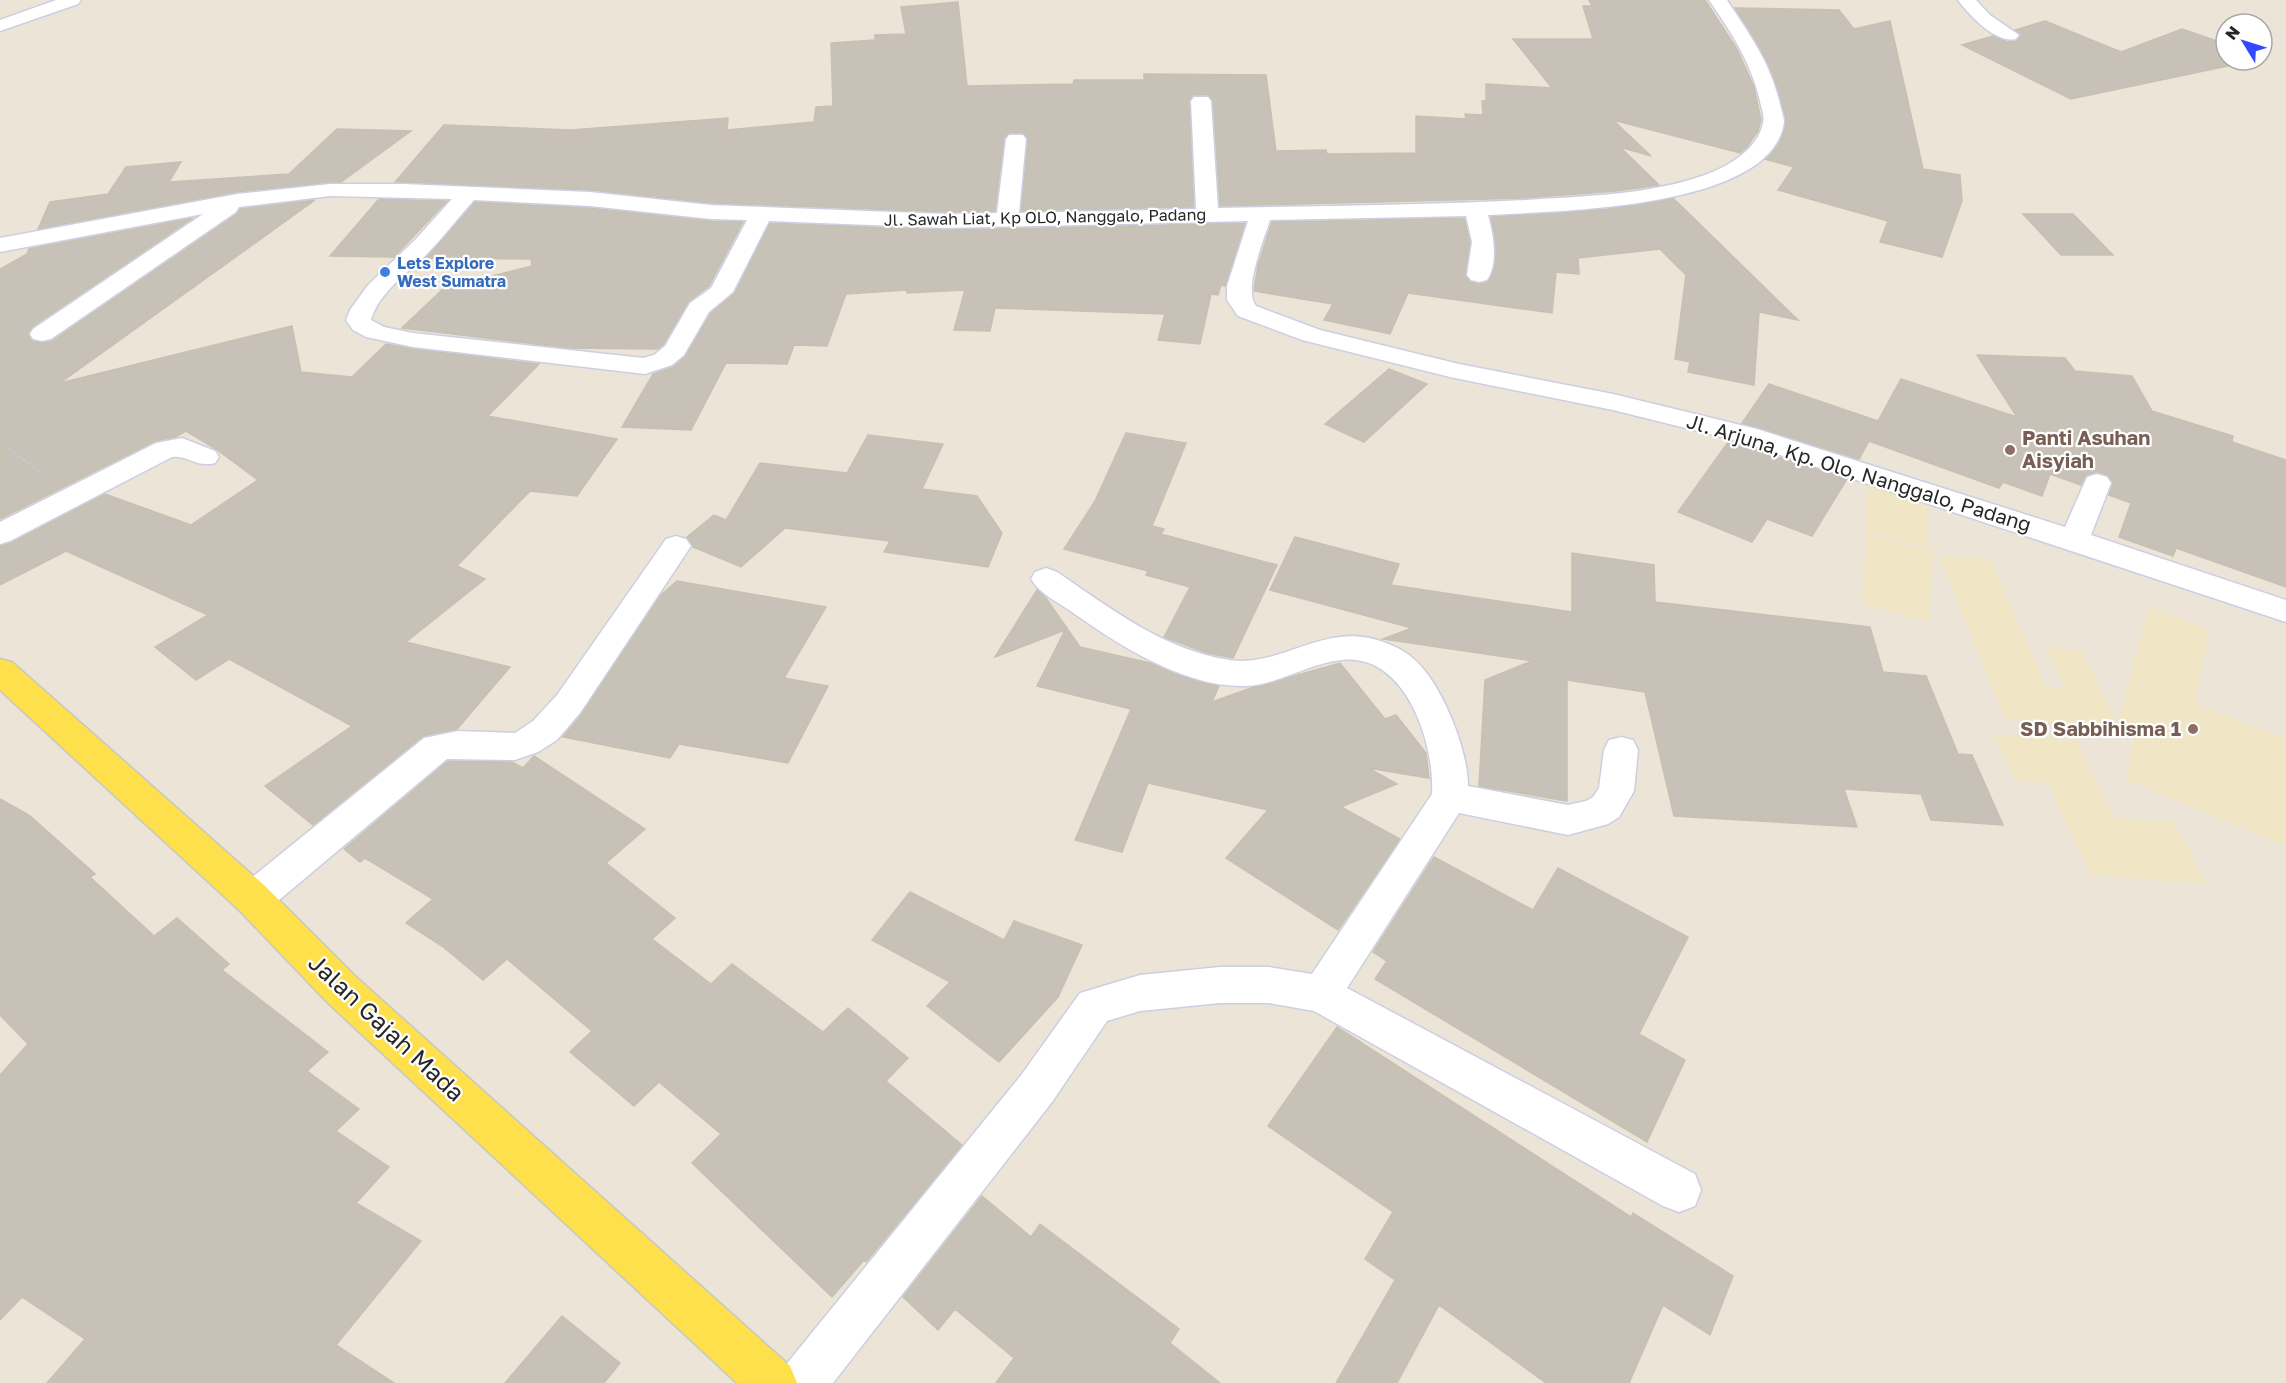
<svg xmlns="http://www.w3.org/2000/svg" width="2286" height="1383" viewBox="0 0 2286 1383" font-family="'Golos Text',sans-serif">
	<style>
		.education { fill: #f0e5c4 }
		.building { fill: #c7c1b7; stroke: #c7c1b1; stroke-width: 1.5 }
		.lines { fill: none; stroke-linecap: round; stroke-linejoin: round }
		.minor-casing { stroke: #cccfe2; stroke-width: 3 }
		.major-casing { stroke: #c7c7c7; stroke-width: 3 }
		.path { stroke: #c7c7c7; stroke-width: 3; stroke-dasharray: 4 2; stroke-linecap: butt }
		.minor { fill: #fff; fill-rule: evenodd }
		.major { fill: #fde04b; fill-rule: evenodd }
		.shop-dot { fill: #3f7fe0; stroke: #fff; stroke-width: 2 }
		.education-dot { fill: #8d6e63; stroke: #fff; stroke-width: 2 }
		.labels { text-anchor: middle; stroke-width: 4.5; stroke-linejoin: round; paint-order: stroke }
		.far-street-label { font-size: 16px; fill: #272727; stroke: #fff }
		.far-shop-label { font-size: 16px; font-weight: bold; fill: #366cbe; stroke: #fff; text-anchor: start }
		.education-label { font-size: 20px; font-weight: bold; fill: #785e54; stroke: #fff; text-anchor: start }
		.street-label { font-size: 20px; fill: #272727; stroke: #fff }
		.near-street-label { font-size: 24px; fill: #272727; stroke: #fff }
	</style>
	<rect width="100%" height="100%" fill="#ece4d7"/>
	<!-- education -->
	<path class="education" d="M1868,486L1928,500L1927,547L1864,532Z
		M1867,535L1933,552L1930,622L1862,604Z
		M1939,555L1990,559L2047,688L2065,689L2046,647L2082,650L2117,724L2149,607L2210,630L2194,703L2286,739V846L2125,779L2136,732L2118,725L2120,730L2005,719Z
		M1994,734L2076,740L2115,818L2174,822L2207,884L2091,875L2048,783L2015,780Z"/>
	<!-- building -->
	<path class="building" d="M1589,0H1705L1737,49L1754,87L1761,120L1758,131L1747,147L1740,153L1613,120L1651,156L1620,147L1659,185L1616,191L1526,198L1220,206L1213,101L1208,95H1194L1189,101L1194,207L1021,211L1028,139L1023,133H1009L1004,139L995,211L947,212L711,203L590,190L395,182L444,125L571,130L728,118L727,130L814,122L816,107L833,106L831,43L875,40V35L906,34L901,7L958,2L967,86L1073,84L1074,80H1144V74L1266,75L1276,151L1326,150L1327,154L1416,153V116L1466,119L1465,114L1483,115L1482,101H1486V84L1552,88L1513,39H1593L1583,6H1592Z
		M1735,8L1839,10L1854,29L1890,21L1923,169L1960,175L1962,201L1942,257L1880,242L1888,221L1778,190L1794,167L1764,159L1773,152L1786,123L1785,115L1767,61Z
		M2045,21L2121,52L2182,29L2226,44V60H2256L2071,99L1962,45L1993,36L2008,42L2016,41L2021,35L2015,30Z
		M337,129L411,131L341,182L237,192L38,229L50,202L108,194L126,167L181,162L169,182L289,174Z
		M1673,198L1798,320L1759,312L1754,385L1688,372L1690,362L1675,359L1686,275L1660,249L1578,258L1579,274L1556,272L1552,313L1408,293L1390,334L1324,320L1333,304L1254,291L1258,265L1272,222L1464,218L1470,242L1465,275L1470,282L1480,284L1489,281L1495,265L1496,248L1491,217L1608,209Z
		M379,199L447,201L394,257L330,256Z
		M315,200L60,383L292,326L301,372L352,377L386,344L413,349L539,364L488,416L617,439L577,496L530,491L457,566L485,579L406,642L510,667L457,729L423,736L313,825L265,786L352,726L229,659L196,680L155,647L208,615L66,551L0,585V546L11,543L105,494L191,525L258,480L216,449L186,431L175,437L155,441L0,519V269L27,254L29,249L193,218L32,327L28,333L31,340L42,343L52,341L237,214L240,209Z
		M475,202L590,208L711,221L743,222L709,286L688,302L663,345L657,349L568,348L402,328L444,288L532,266L531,259L426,258Z
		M2023,214H2073L2113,255H2061Z
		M770,223L947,230L1245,223L1225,286L1221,285L1218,295L1211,294L1200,344L1158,340L1165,314L995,308L990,331L954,330L965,290L907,293V290L846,294L827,346L794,345L787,364L726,363L691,430L622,427L653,374L673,367L685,357L711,313L735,293Z
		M1977,355L2065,358L2075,371L2132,376L2152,411L2233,436L2232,442L2286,460V587L2176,548L2173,556L2119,537L2131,503L2109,495L2113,484L2108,475L2098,472L2086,475L2081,485L2050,474L2042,496L2003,482L1999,488L1869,441L1859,459L1742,423L1769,384L1878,421L1901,379L2017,417Z
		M1389,369L1427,384L1364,442L1325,424Z
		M1126,433L1186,443L1152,526L1164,529L1161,534L1277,565L1233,658L1207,653L1164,637L1190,587L1146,575L1148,571L1064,549L1095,501Z
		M868,435L943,444L922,489L977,496L1002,533L988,567L884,552L890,541L785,528L741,567L693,547L687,537L714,515L726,520L760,463L847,473Z
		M1729,441L1847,479L1812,536L1767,519L1752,542L1678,512Z
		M1295,537L1399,564L1391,585L1572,612V553L1654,565L1655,602L1870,627L1883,672L1926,676L1958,754L1972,755L2003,825L1931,820L1921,794L1844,789L1857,827L1674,816L1645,692L1567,680V801L1479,786L1485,680L1532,661L1383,639L1412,628L1270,590Z
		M677,581L826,607L784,678L828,686L788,763L679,744L670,758L563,737L582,714L661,595Z
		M1037,590L1046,598L1080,647L1150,663L1175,674L1219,686L1212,702L1251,688L1340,663L1385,719L1396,715L1426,753L1429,778L1368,768L1397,784L1341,807L1400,839L1338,930L1226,858L1268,810L1148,783L1122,852L1075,840L1131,709L1037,686L1065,630L995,657Z
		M534,756L645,829L606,863L675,918L652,939L711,984L732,964L823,1032L848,1008L908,1058L886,1081L962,1145L866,1262L864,1260L832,1297L692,1163L721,1134L659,1082L634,1106L570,1052L592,1031L507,959L483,980L442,946L406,923L433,899L365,858L360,862L344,849L448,761L512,762L523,768Z
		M0,799L29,815L95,874L90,877L154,936L177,918L229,964L222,970L328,1052L307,1071L359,1109L336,1131L389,1167L356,1203L421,1241L336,1345L394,1383H47L85,1339L22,1297L0,1320V1075L28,1044L0,1015Z
		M1434,857L1533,910L1558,868L1688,937L1639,1034L1685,1060L1647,1142L1375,979L1387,961L1373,952Z
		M910,892L1004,940L1014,921L1082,945L1058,997L999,1062L927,1006L950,982L872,940Z
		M1337,1027L1631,1217L1633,1213L1733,1276L1710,1335L1663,1305L1629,1383H1546L1439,1305L1397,1383H1336L1395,1280L1365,1259L1393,1212L1268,1126Z
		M982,1196L1031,1237L1040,1224L1179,1329L1170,1343L1220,1383H996L1014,1358L955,1309L938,1330L903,1297Z
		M562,1316L620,1363L604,1383H505Z"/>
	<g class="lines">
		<defs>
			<path id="minor" d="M56,0H81L78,4L0,31V20Z
				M1709,0H1727C1750,35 1770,62 1780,104C1781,109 1784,117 1784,122C1773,210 1554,211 1488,215C1493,234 1499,262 1487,280L1479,282L1471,280L1467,275L1472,242L1466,216L1270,220C1264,240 1243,289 1256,306L1320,330L1459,364L1613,394L1757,429L2065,527L2087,477L2097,474L2107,477L2111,483L2091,535L2286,600V622L1738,441L1613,410L1450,377L1302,340L1238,316L1227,300V286L1248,221L947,228L769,221L733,292L709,312L684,355L672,365L645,374L413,347L366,337L353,330L346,320L350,310L368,285L414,241L452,199L330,196L239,207L236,212L51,339L42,341L33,339L30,334L33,329L203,214L0,252V238L237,194L330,184H403L590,192L711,205L947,214L997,213L1006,139L1009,135H1023L1026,139L1019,213L1196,209L1191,101L1194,97H1208L1211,101L1218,208C1320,206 1423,205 1526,200C1586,196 1648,195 1705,175C1729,166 1758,149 1763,123C1765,116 1761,107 1760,101C1751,62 1731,32 1709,0ZM474,200L590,206L711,219L747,220L711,288L690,303L665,346L654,355L643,358L413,333L384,327L371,320C379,292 408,273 428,253C444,236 459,217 474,200Z
				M1958,0H1976L1990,15L2019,35L2016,39C1996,44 1969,15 1958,0Z
				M182,438L215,451L219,457L215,463C196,468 188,455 172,457L10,541L0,544V522L156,443Z
				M676,536L686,539L691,546L580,713L557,740L538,752L515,760L447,759L266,911L253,915L240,911L234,899L240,887L424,738L458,731L515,733L533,721L557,695L666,539Z
				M1046,568L1057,572C1110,608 1165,651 1230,660C1268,666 1303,641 1340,637C1365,633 1399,644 1416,661C1443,687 1468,750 1468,786L1568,805L1586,801L1593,797L1599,788L1604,750L1609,740L1621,737L1633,740L1638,750L1634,791L1619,817L1608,824L1568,835L1459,813L1347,988L1695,1174L1701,1190L1695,1206L1679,1212L1663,1206L1314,1011L1269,1003H1220L1140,1011L1107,1021L1052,1102L833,1383H778L785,1366L1022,1074L1080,993L1140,975L1220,967H1269L1312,974L1432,794C1435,744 1406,653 1342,660C1309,663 1280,684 1246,686C1184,688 1117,644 1069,610C1056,601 1039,593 1031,579L1035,572Z"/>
			<path id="major" d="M0,659L12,662L266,887L355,976L790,1366L797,1383H737L327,1002L240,911L0,690Z"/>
		</defs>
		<!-- minor casing -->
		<use href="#minor" class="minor-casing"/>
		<!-- major casing -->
		<use href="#major" class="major-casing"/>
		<!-- path -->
		<path class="path" d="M8,448L43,474"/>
		<!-- minor -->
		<use href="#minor" class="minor"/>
		<!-- major -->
		<use href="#major" class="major"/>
	</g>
	<!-- markers -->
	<circle class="shop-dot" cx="385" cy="272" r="6"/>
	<g class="education-dot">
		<circle cx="2010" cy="450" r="6"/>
		<circle cx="2193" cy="729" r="6"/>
	</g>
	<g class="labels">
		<!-- far-street labels -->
		<g class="far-street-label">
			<text transform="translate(1045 217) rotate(-1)" y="6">Jl. Sawah Liat, Kp OLO, Nanggalo, Padang</text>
		</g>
		<!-- far-shop labels -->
		<g class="far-shop-label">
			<text x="397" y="269">Lets Explore<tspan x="397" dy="18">West Sumatra</tspan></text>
		</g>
		<!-- education labels -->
		<g class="education-label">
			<text x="2022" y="445">Panti Asuhan<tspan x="2022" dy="23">Aisyiah</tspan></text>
			<text x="2181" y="736" text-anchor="end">SD Sabbihisma 1</text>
		</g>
		<!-- street labels -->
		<g class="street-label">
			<text transform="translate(1859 473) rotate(17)" y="7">Jl. Arjuna, Kp. Olo, Nanggalo, Padang</text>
		</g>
		<!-- near-street labels -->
		<g class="near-street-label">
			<text transform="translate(386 1028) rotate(43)" y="8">Jalan Gajah Mada</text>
		</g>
	</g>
	<!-- north arrow -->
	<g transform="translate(2244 42) rotate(308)"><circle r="28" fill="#ffffff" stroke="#a9a9a9" stroke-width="1.5"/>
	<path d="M0-4.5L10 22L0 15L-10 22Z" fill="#3149ff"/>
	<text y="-9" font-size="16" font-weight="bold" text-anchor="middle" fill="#272727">N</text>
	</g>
</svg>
